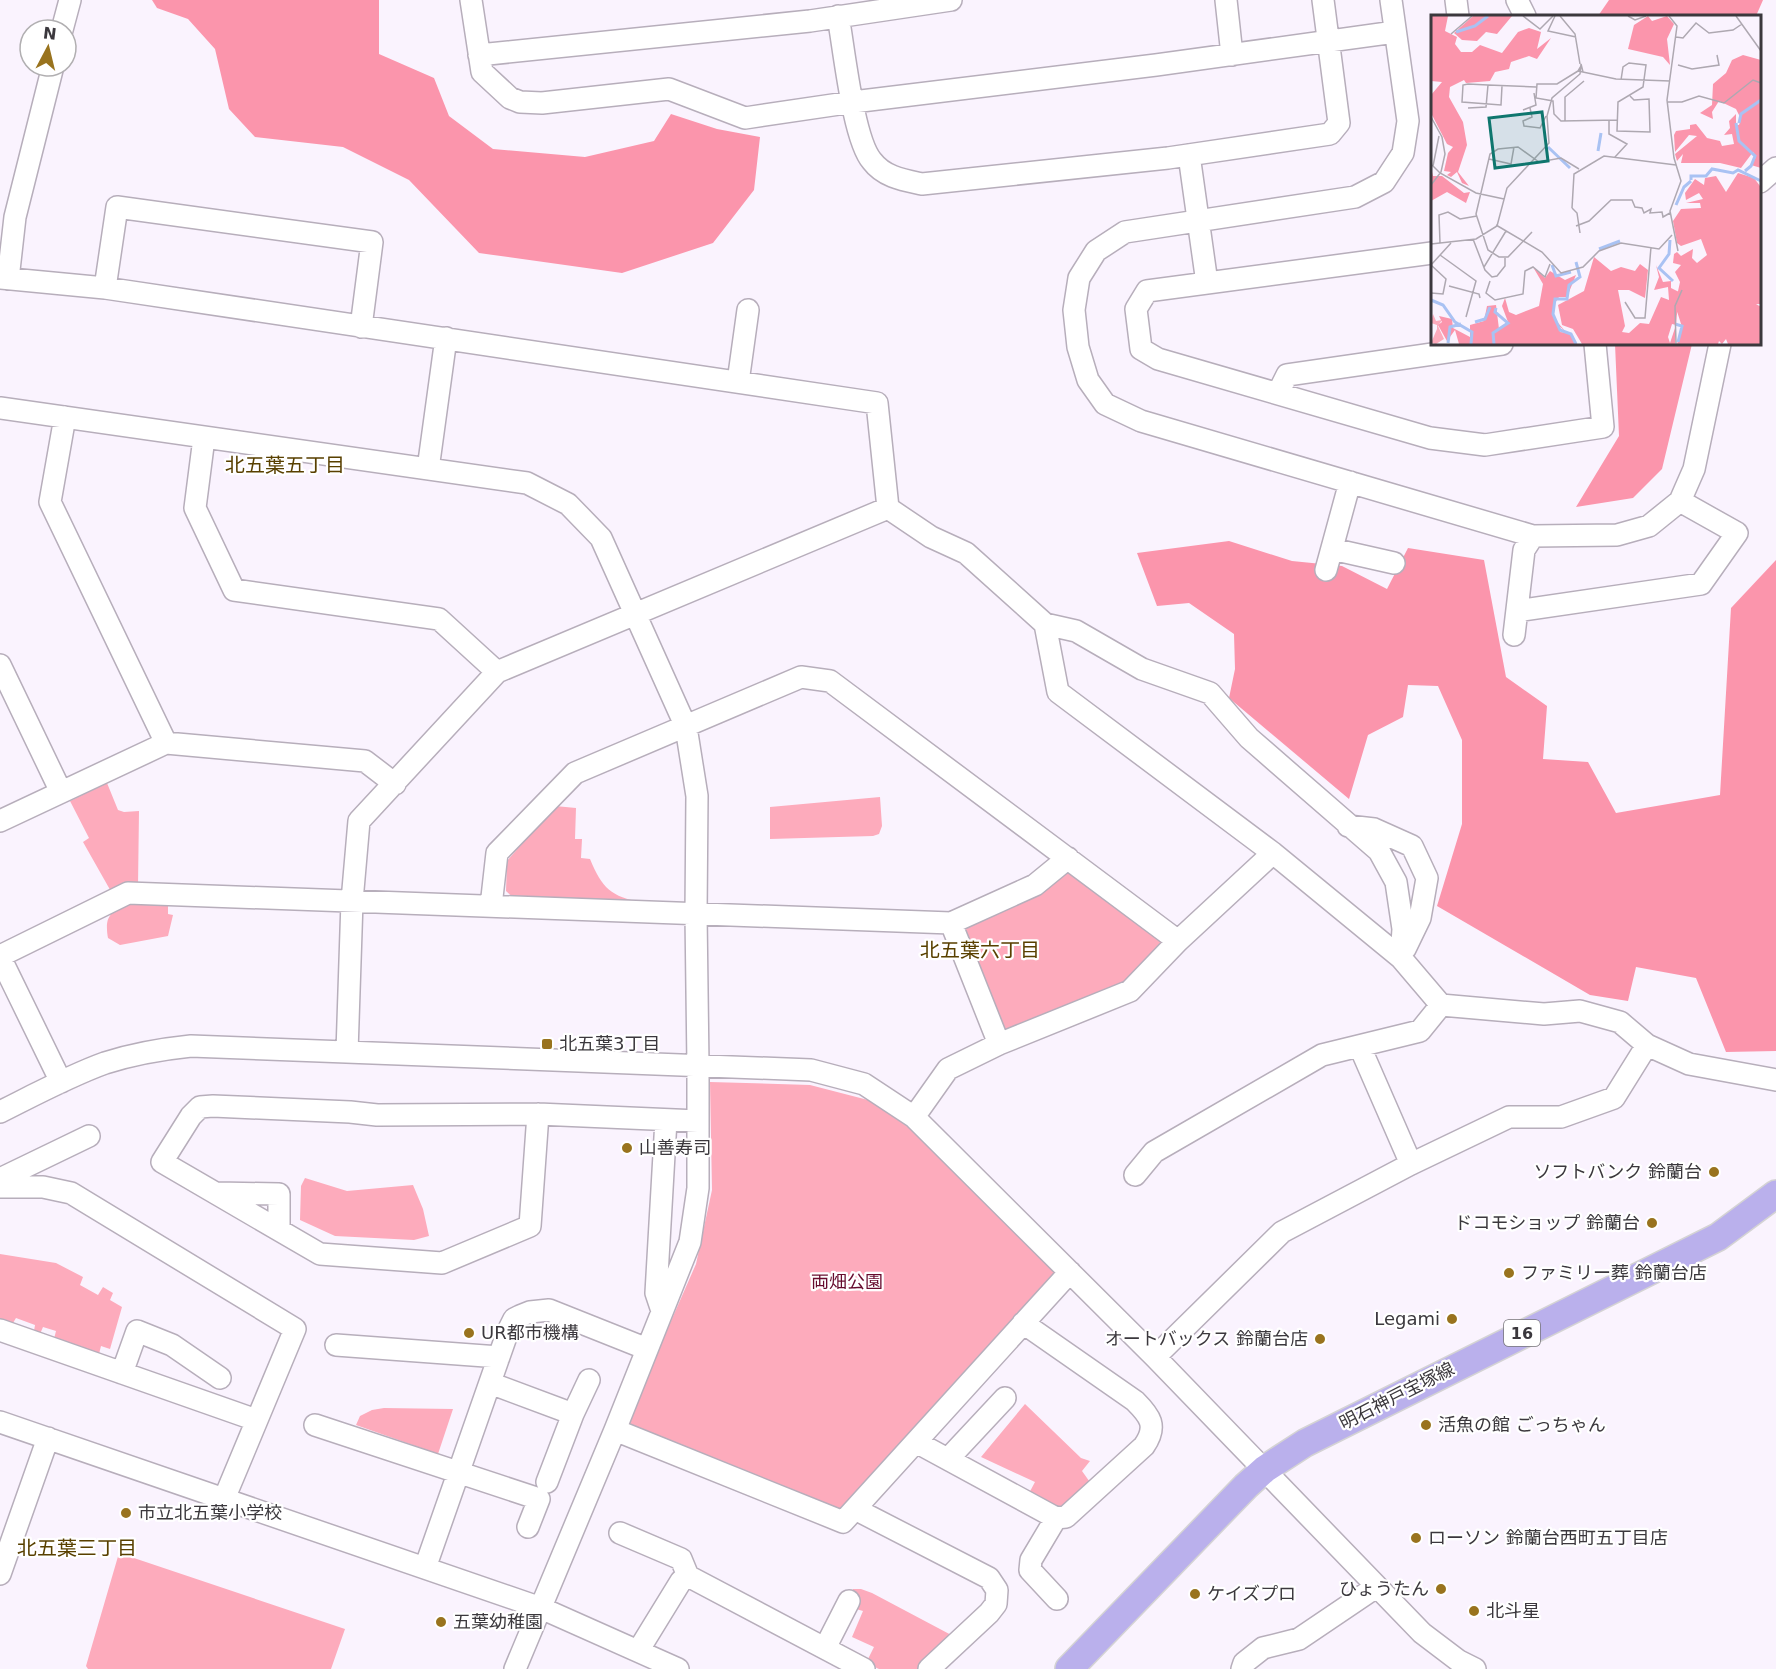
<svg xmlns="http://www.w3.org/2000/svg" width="1776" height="1669" viewBox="0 0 1776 1669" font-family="'DejaVu Sans','Noto Sans JP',sans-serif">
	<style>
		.green { fill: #fdabbc }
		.forest { fill: #fb95ac }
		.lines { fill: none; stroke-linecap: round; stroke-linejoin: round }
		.minor-casing { stroke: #b7aebb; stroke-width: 24 }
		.major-casing { stroke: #d4d3d4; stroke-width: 30 }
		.minor { stroke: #fff; stroke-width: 21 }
		.major { stroke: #bab0ec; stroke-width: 27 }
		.poi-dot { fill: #99731e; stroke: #fff; stroke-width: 2 }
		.labels { text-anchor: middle; stroke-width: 4.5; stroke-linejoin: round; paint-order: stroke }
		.shield { fill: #fff; stroke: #767477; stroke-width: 1.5 }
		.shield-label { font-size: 16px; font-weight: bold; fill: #3b383d }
		.poi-label { font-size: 18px; fill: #3b383d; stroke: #fff; text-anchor: start }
		.park-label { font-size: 18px; fill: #670b2e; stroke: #fff }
		.street-label { font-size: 18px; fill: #3b383d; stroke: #fff }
		.neighbourhood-label { font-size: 20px; fill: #594000; stroke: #fff }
		.inset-river { fill: none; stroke: #a9c2f3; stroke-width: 3 }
		.inset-road { fill: none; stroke: #aea8b1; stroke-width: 1.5 }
		.view { fill: #0f766e; fill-opacity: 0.15; stroke: #0f766e; stroke-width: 3 }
		.inset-edge { fill: none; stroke: #3b383d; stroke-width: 3 }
	</style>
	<rect width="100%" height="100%" fill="#faf3fe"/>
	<!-- green -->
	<path class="green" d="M107,783L118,810L124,812L139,811L138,886L113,895L83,842L89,838L70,801Z
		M880,797L882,826L879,834L873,836L770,839V807Z
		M555,806L576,808L575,839H582L581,858L590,859C602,888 611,897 642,902L517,901L506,891L507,861Z
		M1070,864L1163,937L1162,952L1127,987L1012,1032L1000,1027L962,938L968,925Z
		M132,903L168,904V914L173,915L168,936L120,945L108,938C104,915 111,911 132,903Z
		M710,1082L810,1085L868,1100L911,1129L1058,1275L844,1514L625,1426L696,1264L712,1190Z
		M305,1178L347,1191L413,1185L423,1209L429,1236L414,1240L335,1236L300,1220L301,1186Z
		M0,1254L56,1263L83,1277L80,1285L98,1295L103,1287L113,1293L110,1300L122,1307L110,1349L101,1346L99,1354L54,1339L56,1331L43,1327L40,1334L34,1331L35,1325L16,1318L13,1323L0,1319Z
		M1025,1404L1081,1458L1090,1461L1082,1471L1092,1485L1064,1511L1027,1497L1035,1482L981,1457Z
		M384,1408L453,1409L438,1454L356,1425L360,1416L372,1410Z
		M119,1553L345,1629L331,1669H88L86,1666Z
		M853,1589H861L872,1593L955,1637L920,1669H879L866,1663L874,1647L852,1637L863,1611L856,1609L850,1598Z"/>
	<!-- forest -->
	<path class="forest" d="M152,0H379V54L434,78L449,116L493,149L585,157L654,141L671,114L717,129L760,137L754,190L713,243L622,273L479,253L409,180L343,147L255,137L229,109L215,49L188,19L157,8Z
		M1609,0H1763L1756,16H1598Z
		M1615,344H1692L1662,469L1633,498L1576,507L1619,436Z
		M1229,541L1292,561L1342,566L1387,589L1408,548L1484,560L1506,677L1547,706L1543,759L1588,762L1616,813L1720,795L1731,608L1776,560V1051L1726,1052L1696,978L1636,967L1628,1001L1590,995L1437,906L1462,824V740L1438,686L1408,685L1403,717L1368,735L1349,799L1229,698L1235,669L1234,634L1189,603L1157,606L1137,553Z"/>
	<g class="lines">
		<defs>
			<path id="minor" d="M471,0L482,72L510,98L520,102L542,103L669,89L745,118L853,102L1156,65L1395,32
				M1226,0L1232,55
				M1391,0L1408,121L1403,153L1384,182L1355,197L1125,232L1096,251L1079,278L1074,310L1078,347L1088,380L1105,404L1141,421L1533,536L1617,535L1649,526L1680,501L1694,469L1720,344
				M1456,0L1458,16
				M1517,0L1525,16
				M838,16C844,48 853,139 872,161C884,177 903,180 922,184L1168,158L1330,134L1339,123L1323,0
				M62,30L70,0
				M479,55L810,21L951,0
				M1189,155L1207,283
				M1760,182L1776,168
				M1432,253L1147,291L1136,309L1141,349L1158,359L1430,438L1485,445L1603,427L1595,344
				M0,278L105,288L877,403L888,508
				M8,279L15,217L53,66
				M105,288L117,207L372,242L361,327
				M738,382L748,310
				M1278,393L1287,375L1502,344
				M0,408L527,483L568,504L601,538L686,727L697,796L696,914L698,1066V1188L690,1242L615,1430L515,1669
				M65,417L50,502L166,743
				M204,438L195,508L234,590L439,619L497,672
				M428,469L446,338
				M888,508L931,537L966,553L1045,624L1058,692L1273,853L1401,958L1441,1005L1544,1014L1580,1011L1620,1022L1647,1045L1689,1064L1776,1080
				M1332,549L1394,563
				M1326,570L1350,482
				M1517,611L1701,584L1737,533L1680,501
				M1045,624L1076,631L1142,669L1210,693L1249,738L1379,851L1396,882L1403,929L1401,958
				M1514,635L1524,550L1533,536
				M0,665L61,792
				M0,821L166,743L365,761L395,784
				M1348,826L1374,829L1412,846L1427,878L1420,918L1405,949
				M491,906L497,853L575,773L801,677L830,681L1178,941
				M951,923L999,1044
				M0,956L128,893L951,923L1035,885L1068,858
				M0,957L61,1082
				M1360,1047L1411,1164
				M347,1052L352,901L359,821L497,672L888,508
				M0,1112C34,1095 69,1076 105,1063C133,1054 162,1049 191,1046L811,1070L864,1084L914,1117L1155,1357L1422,1633L1459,1661L1475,1669
				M538,1114L530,1226L442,1263L320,1254L162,1162L191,1116L200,1107L213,1106L350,1112L377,1115L538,1114L698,1121
				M914,1117L948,1069L999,1044L1130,991L1178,941L1273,853
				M1135,1175L1154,1152L1322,1055L1420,1031L1441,1005
				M0,1179L89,1136
				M0,1187H43L71,1193L295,1329L224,1499
				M217,1193L279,1194V1230
				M662,1311L656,1293L666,1120
				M0,1330L256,1420
				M336,1345L499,1357
				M1155,1357L1282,1232L1411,1164L1509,1117H1561L1614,1098L1647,1045
				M122,1373L137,1331L172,1345L220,1378
				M490,1383L573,1414
				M0,1422L541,1608L678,1669
				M315,1425L539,1499L528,1527
				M615,1430L843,1522L1070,1272
				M916,1442L1056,1518L1066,1517L1144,1446C1158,1426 1150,1416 1135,1401L1023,1323
				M948,1459L1005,1398
				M547,1482L573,1414L589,1380
				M855,1509L989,1578L997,1590L996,1604L989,1613L929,1669
				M1056,1518L1031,1560L1030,1570L1057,1599
				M620,1533L681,1559L688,1576
				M425,1568L508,1331L514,1319L520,1316L530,1312L549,1310L647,1349
				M0,1574L48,1438
				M825,1648L849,1601
				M638,1651L681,1581L688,1576L864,1669
				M1242,1669L1244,1663L1263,1648L1299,1639L1376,1587"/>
			<path id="major" d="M1069,1669L1246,1486L1265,1469L1305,1443L1718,1237L1776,1194"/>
		</defs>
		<!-- minor casing -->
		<use href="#minor" class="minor-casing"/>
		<!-- major casing -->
		<use href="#major" class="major-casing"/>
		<!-- minor -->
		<use href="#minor" class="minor"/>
		<!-- major -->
		<use href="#major" class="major"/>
	</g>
	<!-- markers -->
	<g class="poi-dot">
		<rect x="541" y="1038" width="12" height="12" rx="3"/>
		<circle cx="627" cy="1148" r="6"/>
		<circle cx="1714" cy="1172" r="6"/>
		<circle cx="1652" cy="1223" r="6"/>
		<circle cx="1509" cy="1273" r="6"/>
		<circle cx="1452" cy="1319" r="6"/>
		<circle cx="469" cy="1333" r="6"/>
		<circle cx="1320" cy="1339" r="6"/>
		<circle cx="1426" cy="1425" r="6"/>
		<circle cx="126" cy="1513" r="6"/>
		<circle cx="1416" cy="1538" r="6"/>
		<circle cx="1441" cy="1589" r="6"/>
		<circle cx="1195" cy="1594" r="6"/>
		<circle cx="1474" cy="1611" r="6"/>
		<circle cx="441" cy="1622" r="6"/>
	</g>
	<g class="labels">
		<!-- shield labels -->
		<rect class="shield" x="1504" y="1320" width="36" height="26" rx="4.5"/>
		<g class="shield-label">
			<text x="1522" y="1339">16</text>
		</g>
		<!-- poi labels -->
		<g class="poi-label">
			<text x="559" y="1050">北五葉3丁目</text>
			<text x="639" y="1154">山善寿司</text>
			<text x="1702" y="1178" text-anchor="end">ソフトバンク 鈴蘭台</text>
			<text x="1640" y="1229" text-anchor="end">ドコモショップ 鈴蘭台</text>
			<text x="1521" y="1279">ファミリー葬 鈴蘭台店</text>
			<text x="1440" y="1325" text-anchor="end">Legami</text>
			<text x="481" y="1339">UR都市機構</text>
			<text x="1308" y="1345" text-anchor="end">オートバックス 鈴蘭台店</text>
			<text x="1438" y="1431">活魚の館 ごっちゃん</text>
			<text x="138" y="1519">市立北五葉小学校</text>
			<text x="1428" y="1544">ローソン 鈴蘭台西町五丁目店</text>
			<text x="1429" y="1595" text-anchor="end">ひょうたん</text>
			<text x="1207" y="1600">ケイズプロ</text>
			<text x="1486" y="1617">北斗星</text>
			<text x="453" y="1628">五葉幼稚園</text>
		</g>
		<!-- park labels -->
		<g class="park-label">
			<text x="847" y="1288">両畑公園</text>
		</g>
		<!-- street labels -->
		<g class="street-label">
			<text transform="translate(1397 1396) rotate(-27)" y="6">明石神戸宝塚線</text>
		</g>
		<!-- neighbourhood labels -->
		<g class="neighbourhood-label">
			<text x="285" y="472">北五葉五丁目</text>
			<text x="980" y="957">北五葉六丁目</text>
			<text x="77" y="1555">北五葉三丁目</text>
		</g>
	</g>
	<!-- overview -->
	<g transform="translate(1431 15)">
		<rect width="330" height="330" fill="#faf3fe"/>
		<path d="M2,299L5,306L11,305L7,311L13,324L5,329L0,328L6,314V310L0,308Z" fill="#fdabbc"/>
		<path d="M0,1H17L14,16L26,22L24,29L30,37H41L49,30L71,38L87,17L98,13L110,17L106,34L120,23L106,44L98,41L80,47L78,54L64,57L59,66L35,68L33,65L19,72L18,82L32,107L36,130L27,157L38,171L31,168L26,157L20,162L16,160L20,157L13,156L17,138L22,132L16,129L0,98V80L11,67L0,66ZM42,1H81L66,19L55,17L46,26L31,25L23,18ZM217,1L221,6L236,1L243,9L236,24L239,50L232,42L197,34L203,10ZM312,40L330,45V153L320,150L325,142L322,137L310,153L289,148H250L252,139L246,146L244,139L266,121L258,120L244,137L243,120L245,116L259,114V110L265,109L276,123L289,126L291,131L303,129L301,119L293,120L299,113L298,106L305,99V110H308L310,104L305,94L288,86L281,97L282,104L269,98L281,90L282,69L295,58L301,45ZM0,153L2,161H11L33,178L39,177L35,188L16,177L0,186ZM307,158L323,163L329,171L330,289H325L330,292V329H297L295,324L291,329L288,326L287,329H246L251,312L244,290L249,267L244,257L250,250L242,248L243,239L246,237L250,241L262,234L261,243L266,248L276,240L270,224L250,231L246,228L242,206L250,194L270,193L269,188H255L272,184L268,178L255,185L254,178L264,164L273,170L274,163L285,161L295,177ZM163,242L180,256L190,252L204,256L209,249L217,255L214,283L198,275H187L194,311L191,317L198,318L209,308L218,309L230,282L238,285L237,272L223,275L228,262L225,250L232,267L240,266V273L248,277L245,310L241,309L237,322L239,328L244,313V329H151L142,314L131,310L127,290L153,276ZM102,252L114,263L119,256L134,265L145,260L136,282H128L124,288L122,302L134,316L128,311L129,317L138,318L146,329H28L24,315L16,326L7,310L11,307L8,301L21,304L22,313L39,322V310L53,306L56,291L65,290L68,314L77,307L71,291L74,283L78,297L85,300L108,291L112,269Z" fill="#fb95ac"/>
		<path class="inset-river" d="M25,17L44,11L57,1M305,108L308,126L324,141L320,151L314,156M308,108L310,99L330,85M117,132L139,153M167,136L170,118M260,165V161H275L281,154L302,158L307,155L330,166M245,190L253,172L260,166M239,225L238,239L228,253L242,266M168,234L189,226M121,250L125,261L140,257M0,285L12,290L24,307L41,317L40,329M44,307L54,304L59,292M244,309L251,311L247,327M17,328L19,312L30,309M63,329L62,318L77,308L64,297L65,293M145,329L140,319L129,315L122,299L124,284H136L138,270L149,262L145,247"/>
		<path class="inset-road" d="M92,1L109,14L122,1M124,1L117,16L145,22M129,1L144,19L149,49M197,1L204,5L215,1M238,1L246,11L236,85L243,143L250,166L239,196L247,236M305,1L330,36M20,19L41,1M245,22L252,23L265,8L278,18L302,15L311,9M247,50L261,54L288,50L286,40M150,51L147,56L185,64L239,66M147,56L126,69H106L105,83L122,86L123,99L130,106L187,105M190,65L192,52L198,48L215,50L212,72L187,87L186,116L219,117L218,84L203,85L199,81M71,71L70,90L31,87L32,70L37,69L57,70L105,72M237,87H251L268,81L293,88L322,65L330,68M37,93L55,92L57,70M99,93L101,102L92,106L93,111L109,113L115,101M92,95L105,90L103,78M0,102L11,122L14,139L10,157L0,170M178,105V119L196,129L184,142M134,106V82L153,66M58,144L80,149L83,132M1,150L9,158L45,178L73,184M2,151L8,121M141,193L146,198L149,218M141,193L143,159L173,141L245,150M65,210L111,237L130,258L152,252L168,236L190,228L228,234L241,220M145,211L158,206L180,185H201L204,192L211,193L213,198L220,194L219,198L231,197L232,202L239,198M101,217L77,242H68L57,235L45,199L59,139L67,134L87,132L108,147L130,143L148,154M42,224L54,255L61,262L66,261L74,251V243M9,228L8,200L17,197L29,204L46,201M0,229L45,224L66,211L76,173L118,128L116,101L121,83L149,59L150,49L152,57M9,240L45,266L35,302M53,252L75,216M59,266L55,278L64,285L92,279L94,256L102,252L114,262L119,249M18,271L48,279L49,283M0,278L12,279L15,264L0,250L20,228M194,287L204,303H214L220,232M245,329L244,291L251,275"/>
		<path class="view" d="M111,97L117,146L64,153L58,103Z"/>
		<rect width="330" height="330" class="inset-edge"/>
	</g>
	<!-- north arrow -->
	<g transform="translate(48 48) rotate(7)"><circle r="28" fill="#ffffff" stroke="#b1afb1" stroke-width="1.5"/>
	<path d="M0-4.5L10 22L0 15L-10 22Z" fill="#99731e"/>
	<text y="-9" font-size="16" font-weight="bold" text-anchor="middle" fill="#3b383d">N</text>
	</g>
</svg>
